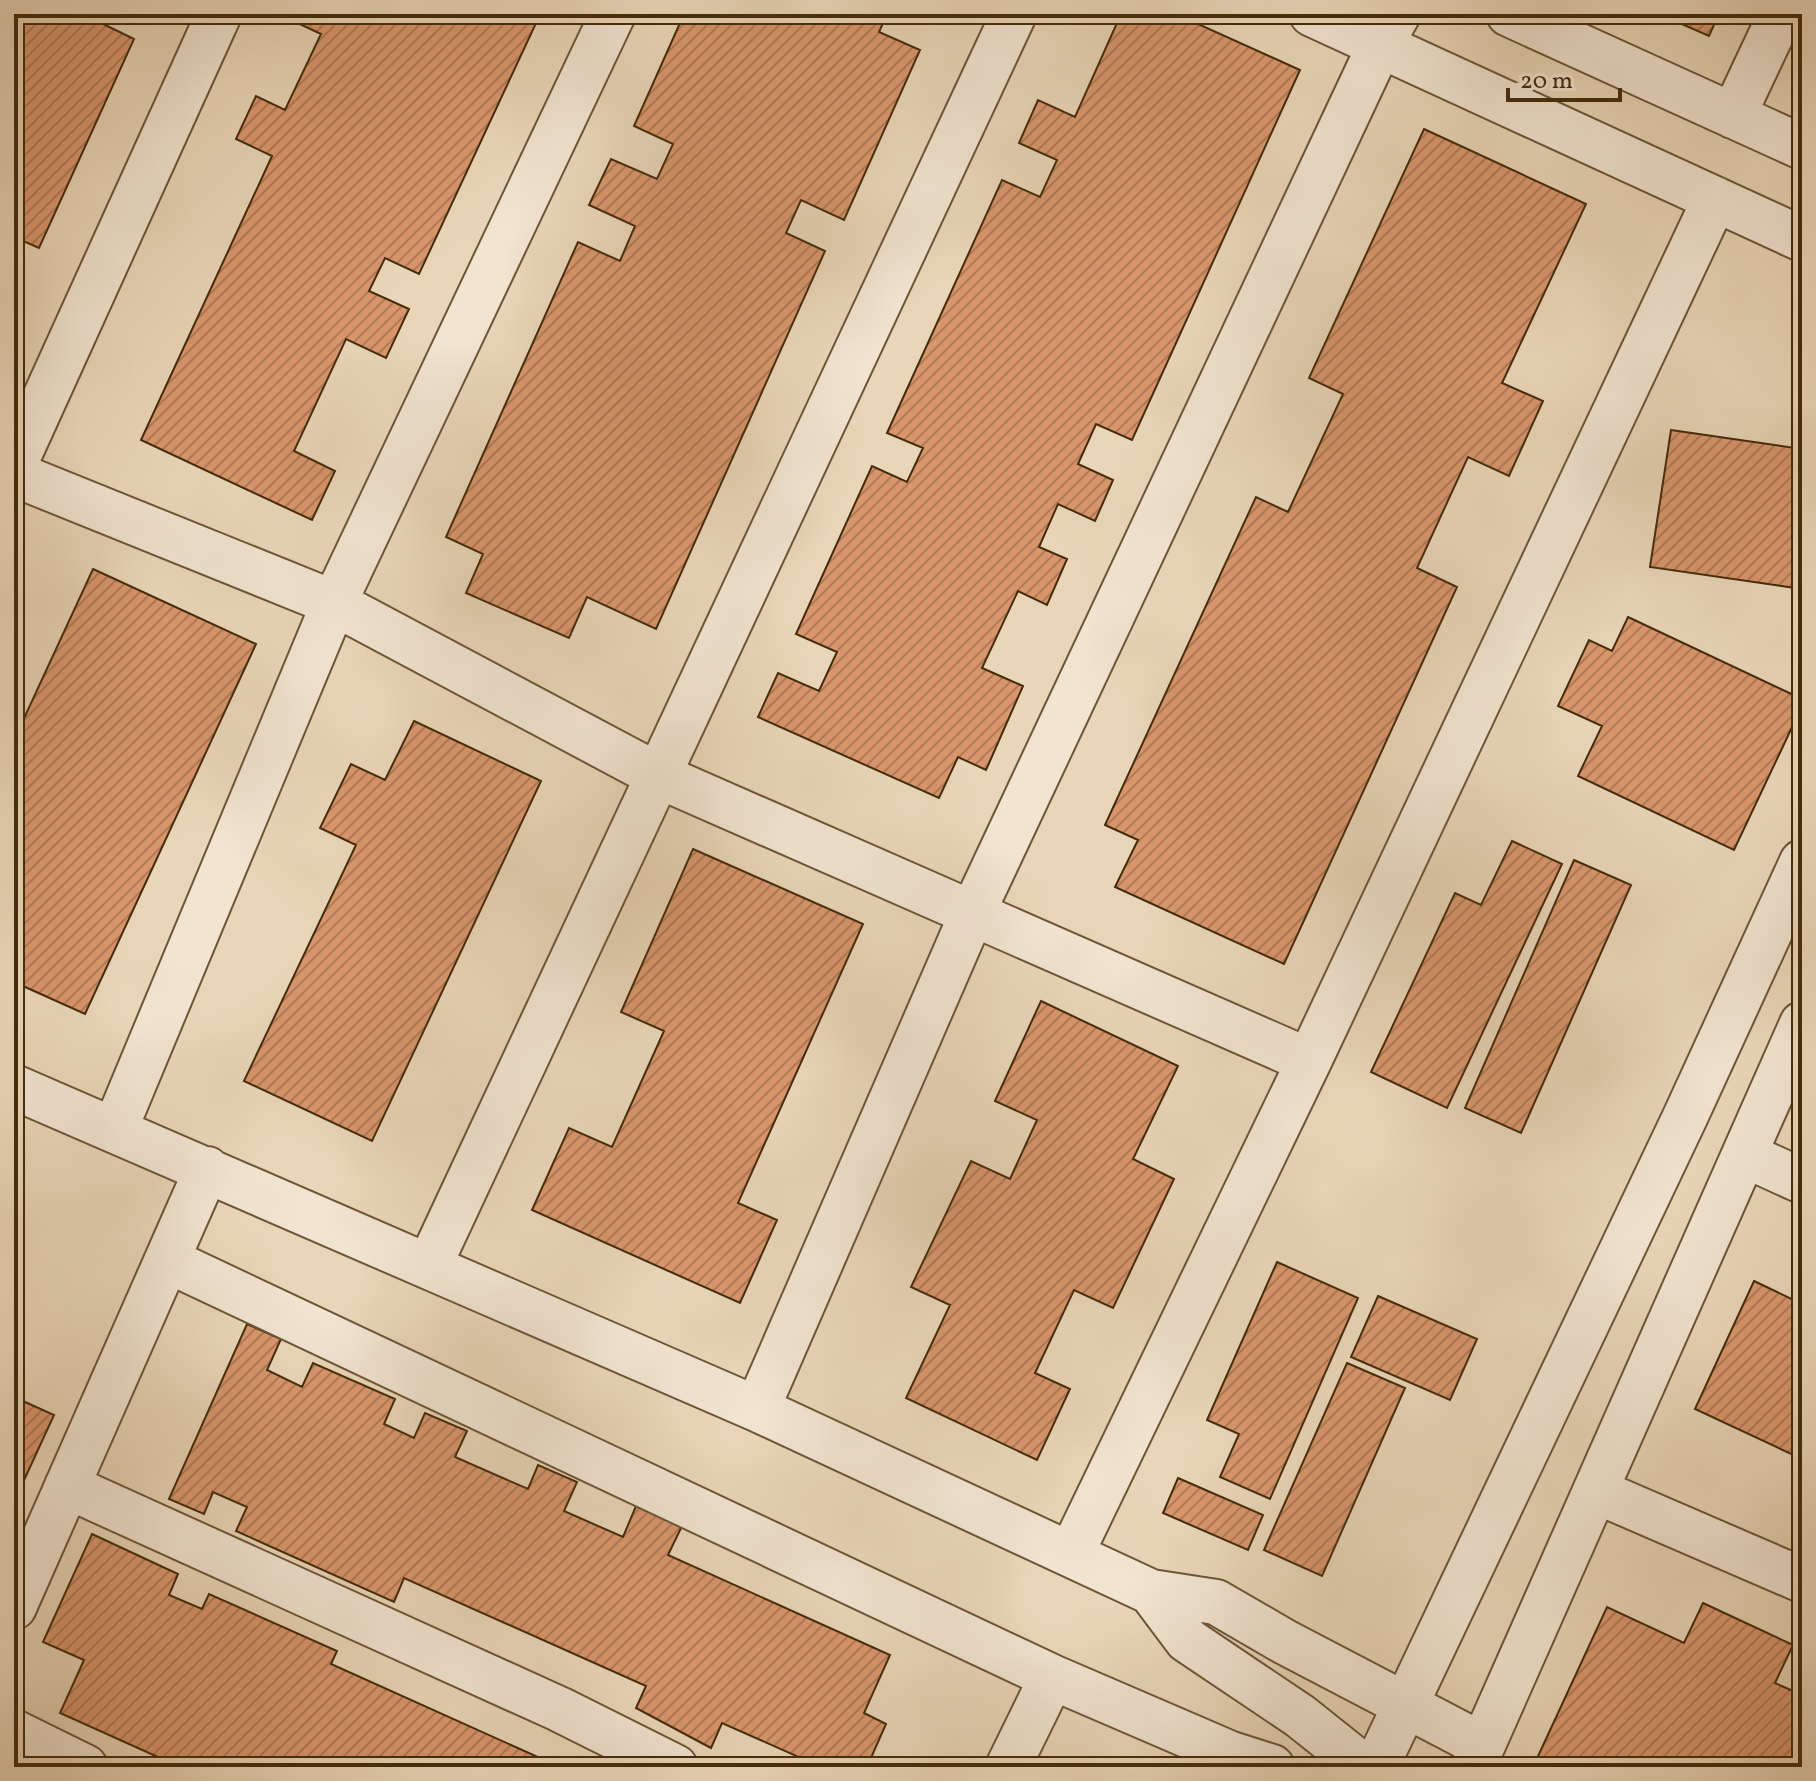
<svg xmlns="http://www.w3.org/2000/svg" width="1816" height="1781" viewBox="0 0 1816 1781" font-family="Vollkorn,serif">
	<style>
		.building { fill: url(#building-hatch); stroke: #442c0a; stroke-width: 2 }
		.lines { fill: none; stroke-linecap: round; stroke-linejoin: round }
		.minor-casing { stroke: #6d5636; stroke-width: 48 }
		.minor { stroke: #f1e4d1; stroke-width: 44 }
	</style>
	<defs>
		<pattern id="building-hatch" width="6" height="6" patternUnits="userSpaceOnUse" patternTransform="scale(2)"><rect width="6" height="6" fill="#d9966c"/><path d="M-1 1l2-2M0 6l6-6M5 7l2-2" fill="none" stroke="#b27b57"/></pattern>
	</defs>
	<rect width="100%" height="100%" fill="#e9d6b8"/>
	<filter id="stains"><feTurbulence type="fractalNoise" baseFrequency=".0025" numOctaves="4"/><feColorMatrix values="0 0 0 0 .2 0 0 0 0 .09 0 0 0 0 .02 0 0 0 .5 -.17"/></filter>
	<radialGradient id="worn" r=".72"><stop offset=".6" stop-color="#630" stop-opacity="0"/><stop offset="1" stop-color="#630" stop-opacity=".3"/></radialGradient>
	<!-- building -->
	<path class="building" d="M14,14H103L99,22L134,39L39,248L14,237Z
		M287,14H521L537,21L419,274L385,258L369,291L409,309L386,358L346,339L294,451L335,471L312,520L141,440L272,156L236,139L256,96L285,110L321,34L285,17Z
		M684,14H887L879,32L920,50L844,220L801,200L786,233L825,251L656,629L587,597L569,638L466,593L483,554L446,537L578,242L620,261L635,226L589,205L611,159L657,179L673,144L634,126Z
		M1121,14H1176L1300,70L1132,440L1096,424L1078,464L1113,480L1095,521L1058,504L1039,547L1067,559L1047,605L1018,591L982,668L1023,686L986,770L958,757L939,798L758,717L778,673L819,691L837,652L796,634L872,466L907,482L923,448L887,433L1002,180L1040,197L1057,160L1019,143L1038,100L1075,117Z
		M1659,14H1719L1709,36Z
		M1424,129L1586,204L1502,383L1543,401L1509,476L1468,457L1417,568L1457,587L1284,964L1115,887L1138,840L1105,825L1256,497L1288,512L1343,394L1309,378Z
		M1671,430L1802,449V589L1650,567Z
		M93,569L256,644L85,1014L14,982V740Z
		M1628,617L1802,699V706L1734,850L1578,776L1602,726L1558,706L1589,640L1612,651Z
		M414,721L541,781L372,1141L244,1081L356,845L320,828L351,764L385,780Z
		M1512,841L1562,864L1447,1108L1371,1072L1455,893L1481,905Z
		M693,849L863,924L738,1203L777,1220L740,1303L532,1210L569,1128L612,1147L664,1031L621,1012Z
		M1574,860L1631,885L1521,1133L1465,1108Z
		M1041,1001L1178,1066L1133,1159L1174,1179L1113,1308L1074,1290L1035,1373L1070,1389L1037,1460L906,1398L950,1305L911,1287L971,1161L1010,1179L1037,1120L995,1101Z
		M1277,1262L1358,1298L1270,1499L1220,1477L1239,1434L1207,1420Z
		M1754,1281L1802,1304V1459L1695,1409Z
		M1378,1296L1477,1339L1450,1400L1351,1357Z
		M247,1324L281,1339L267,1370L302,1387L313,1363L395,1399L384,1424L414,1438L425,1413L467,1431L455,1457L528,1489L538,1465L577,1482L564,1511L623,1537L636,1506L682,1526L668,1555L890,1655L864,1713L886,1724L867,1767H821L722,1723L711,1748L636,1708L646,1686L404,1578L394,1602L236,1531L247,1507L213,1492L204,1514L169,1499Z
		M1347,1363L1405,1388L1322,1576L1264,1550Z
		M14,1397L54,1415L14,1502Z
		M1178,1478L1263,1515L1248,1550L1163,1513Z
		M92,1534L178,1574L169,1595L202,1609L209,1594L337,1651L331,1664L560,1767H235L225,1762L223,1767H180L60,1713L84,1660L43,1642Z
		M1703,1603L1793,1645L1775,1683L1802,1695V1767H1533L1607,1607L1684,1643Z"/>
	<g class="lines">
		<defs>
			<path id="minor" d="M1312,14L1802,239
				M1509,14L1802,147
				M1733,116L1781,14
				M14,466L219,14
				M14,474L334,603L657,775L1309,1061
				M14,1087L757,1409L1151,1592
				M115,1129L334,603L613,14
				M1745,1155L1802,1181
				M167,1260L1052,1677L1231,1754L1272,1767
				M429,1266L1014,14
				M757,1409L972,914L1380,45L1398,14
				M67,1486L559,1709L675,1767
				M1596,1491L1802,1580
				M1071,1554L1309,1061L1715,199
				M14,1607L207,1169
				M14,1732L85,1767
				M1008,1767L1052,1677
				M1364,1767L1300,1716L1187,1640L1151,1592L1216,1602L1285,1642L1482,1745
				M1376,1767L1686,1115L1802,862
				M1473,1767L1802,1024"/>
		</defs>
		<!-- minor casing -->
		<use href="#minor" class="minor-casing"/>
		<!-- minor -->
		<use href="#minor" class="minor"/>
	</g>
	<!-- margin -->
	<rect width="1816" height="1781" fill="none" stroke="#e9d6b8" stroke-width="48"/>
	<rect x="16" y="16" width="1784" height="1749" fill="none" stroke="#442c0a" stroke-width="4"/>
	<rect x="24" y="24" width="1768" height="1733" fill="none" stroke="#442c0a" stroke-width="2"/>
	<!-- scale -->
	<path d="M1508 88v12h112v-12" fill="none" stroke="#442c0a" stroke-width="4"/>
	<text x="1520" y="88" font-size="24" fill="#442c0a" stroke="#f1e4d1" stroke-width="6" paint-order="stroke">20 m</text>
	<rect width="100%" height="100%" filter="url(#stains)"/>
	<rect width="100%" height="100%" fill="url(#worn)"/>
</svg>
